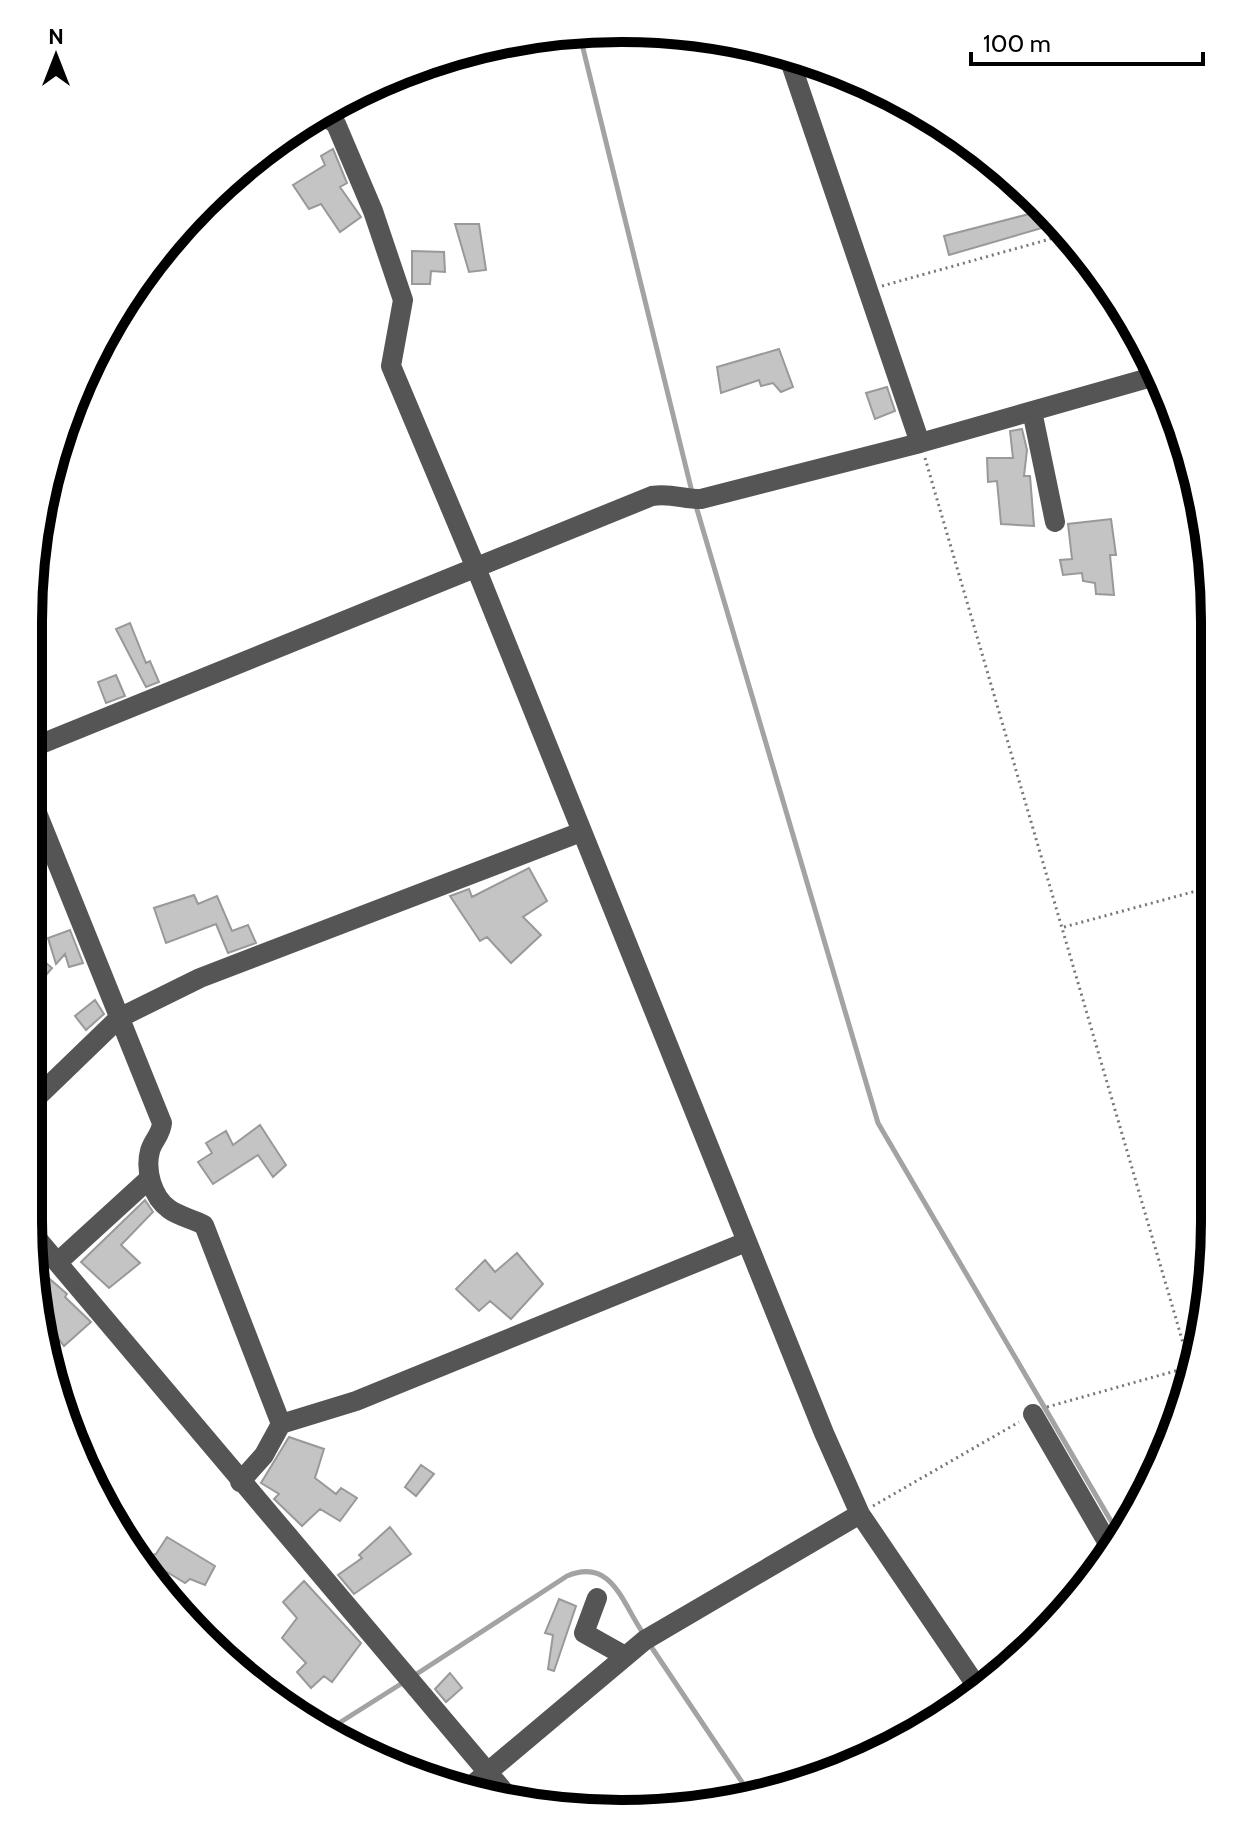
<svg xmlns="http://www.w3.org/2000/svg" width="1243" height="1842" viewBox="0 0 1243 1842" font-family="Cabin,sans-serif">
	<style>
		.lines { fill: none; stroke-linecap: round; stroke-linejoin: round }
		.stream { stroke: #a3a3a3; stroke-width: 5 }
		.building { fill: #c4c4c4; stroke: #999; stroke-width: 2 }
		.path { stroke: #777; stroke-width: 3; stroke-dasharray: 2 4; stroke-linecap: butt }
		.minor { stroke: #555; stroke-width: 20 }
		.rim { fill: none; stroke: #000; stroke-width: 10 }
	</style>
	<rect width="100%" height="100%" fill="#fff"/>
	<g class="lines">
		<!-- stream -->
		<path class="stream" d="M579,32L692,492
			M696,506L878,1123L1118,1533
			M56,1390L92,1478
			M648,1642L752,1797
			M412,1677L567,1576C612,1557 622,1603 643,1633
			M328,1730L404,1682"/>
	</g>
	<!-- building -->
	<path class="building" d="M333,149L347,183L340,187L361,217L340,232L321,204L309,209L293,185L325,165L321,156Z
		M1022,186L1059,223L949,255L944,236L1029,214Z
		M455,224H479L486,270L469,272Z
		M412,251L444,252L445,272L431,271L430,284H412Z
		M779,349L793,387L781,392L773,383L761,386L759,380L721,393L717,367Z
		M887,387L895,411L875,419L866,393Z
		M1022,429L1027,450L1024,476H1030L1034,526L1001,524L997,481L988,482L987,458H1013L1010,431Z
		M1111,519L1116,555H1110L1114,595L1096,594L1095,583L1083,581L1082,573L1063,575L1060,560L1072,559L1068,524Z
		M130,623L146,663L150,661L159,682L146,687L116,629Z
		M116,675L125,696L106,703L98,682Z
		M529,868L547,901L523,917L541,935L511,963L487,937L480,941L450,896L469,889L472,897Z
		M194,895L198,904L217,896L232,931L248,925L256,943L228,953L216,924L166,943L154,908Z
		M70,930L83,963L69,967L65,954L56,964L48,938Z
		M32,951L52,968L32,991Z
		M95,1000L104,1014L86,1030L75,1016Z
		M260,1125L286,1165L273,1177L258,1155L213,1184L198,1162L212,1153L206,1143L226,1131L233,1145Z
		M145,1200L153,1212L121,1245L140,1263L109,1288L81,1262Z
		M517,1253L543,1284L511,1319L490,1301L479,1311L456,1289L485,1260L495,1272Z
		M36,1267L67,1294L65,1297L91,1322L64,1346L44,1320Z
		M289,1437L324,1449L315,1478L336,1494L341,1488L357,1498L340,1521L320,1509L302,1526L274,1499L279,1494L261,1483Z
		M421,1465L434,1474L416,1496L405,1487Z
		M390,1527L411,1554L354,1594L338,1575L362,1558L359,1555Z
		M167,1537L215,1566L205,1585L190,1579L185,1583L167,1572L152,1576L137,1560L156,1554Z
		M304,1581L361,1643L332,1682L324,1676L311,1688L297,1672L306,1663L282,1638L297,1618L283,1602Z
		M559,1599L576,1606L554,1671L548,1669L553,1635L545,1633Z
		M450,1673L462,1688L446,1702L435,1689Z"/>
	<g class="lines">
		<!-- path -->
		<path class="path" d="M882,286L1068,234
			M925,458L1190,1367
			M1064,927L1211,887
			M1047,1407L1193,1366
			M873,1506L1019,1422"/>
		<!-- minor -->
		<path class="minor" d="M788,55L920,443
			M288,131L323,115L336,124L373,211L403,300L391,366L476,568L824,1433L860,1514L978,1688
			M1032,411L1055,522
			M36,746L652,496C671,493 683,499 701,499L920,443L1159,375
			M35,808L162,1123C161,1135 153,1140 150,1151C145,1170 152,1197 169,1209C178,1216 193,1219 204,1225L281,1424L264,1455L240,1482
			M30,1104L119,1018L200,978L581,832
			M29,1229L507,1795
			M58,1262L150,1178
			M1033,1414L1109,1545
			M281,1424L356,1401L746,1242
			M597,1598L584,1633L625,1656
			M470,1787L645,1640L860,1514"/>
	</g>
	<!-- crop -->
	<path d="M0 0H1243V1842H0ZM621 42H622A579 579 0 0 1 1201 621V1221A579 579 0 0 1 622 1800H621A579 579 0 0 1 42 1221V621A579 579 0 0 1 621 42Z" fill="#fff" fill-rule="evenodd"/>
	<path class="rim" d="M621 42H622A579 579 0 0 1 1201 621V1221A579 579 0 0 1 622 1800H621A579 579 0 0 1 42 1221V621A579 579 0 0 1 621 42Z"/>
	<!-- north arrow -->
	<g transform="translate(56 56)" stroke="#ffffff" stroke-width="6" paint-order="stroke">
	<path d="M0-6L14 30L0 20L-14 30Z" fill="#000000"/>
	<text y="-12" font-size="22" font-weight="bold" text-anchor="middle" fill="#000000">N</text>
	</g>
	<!-- scale -->
	<path d="M971 52v12h232v-12" fill="none" stroke="#000000" stroke-width="4"/>
	<text x="983" y="52" font-size="24" fill="#000000" stroke="#ffffff" stroke-width="6" paint-order="stroke">100 m</text>
</svg>
